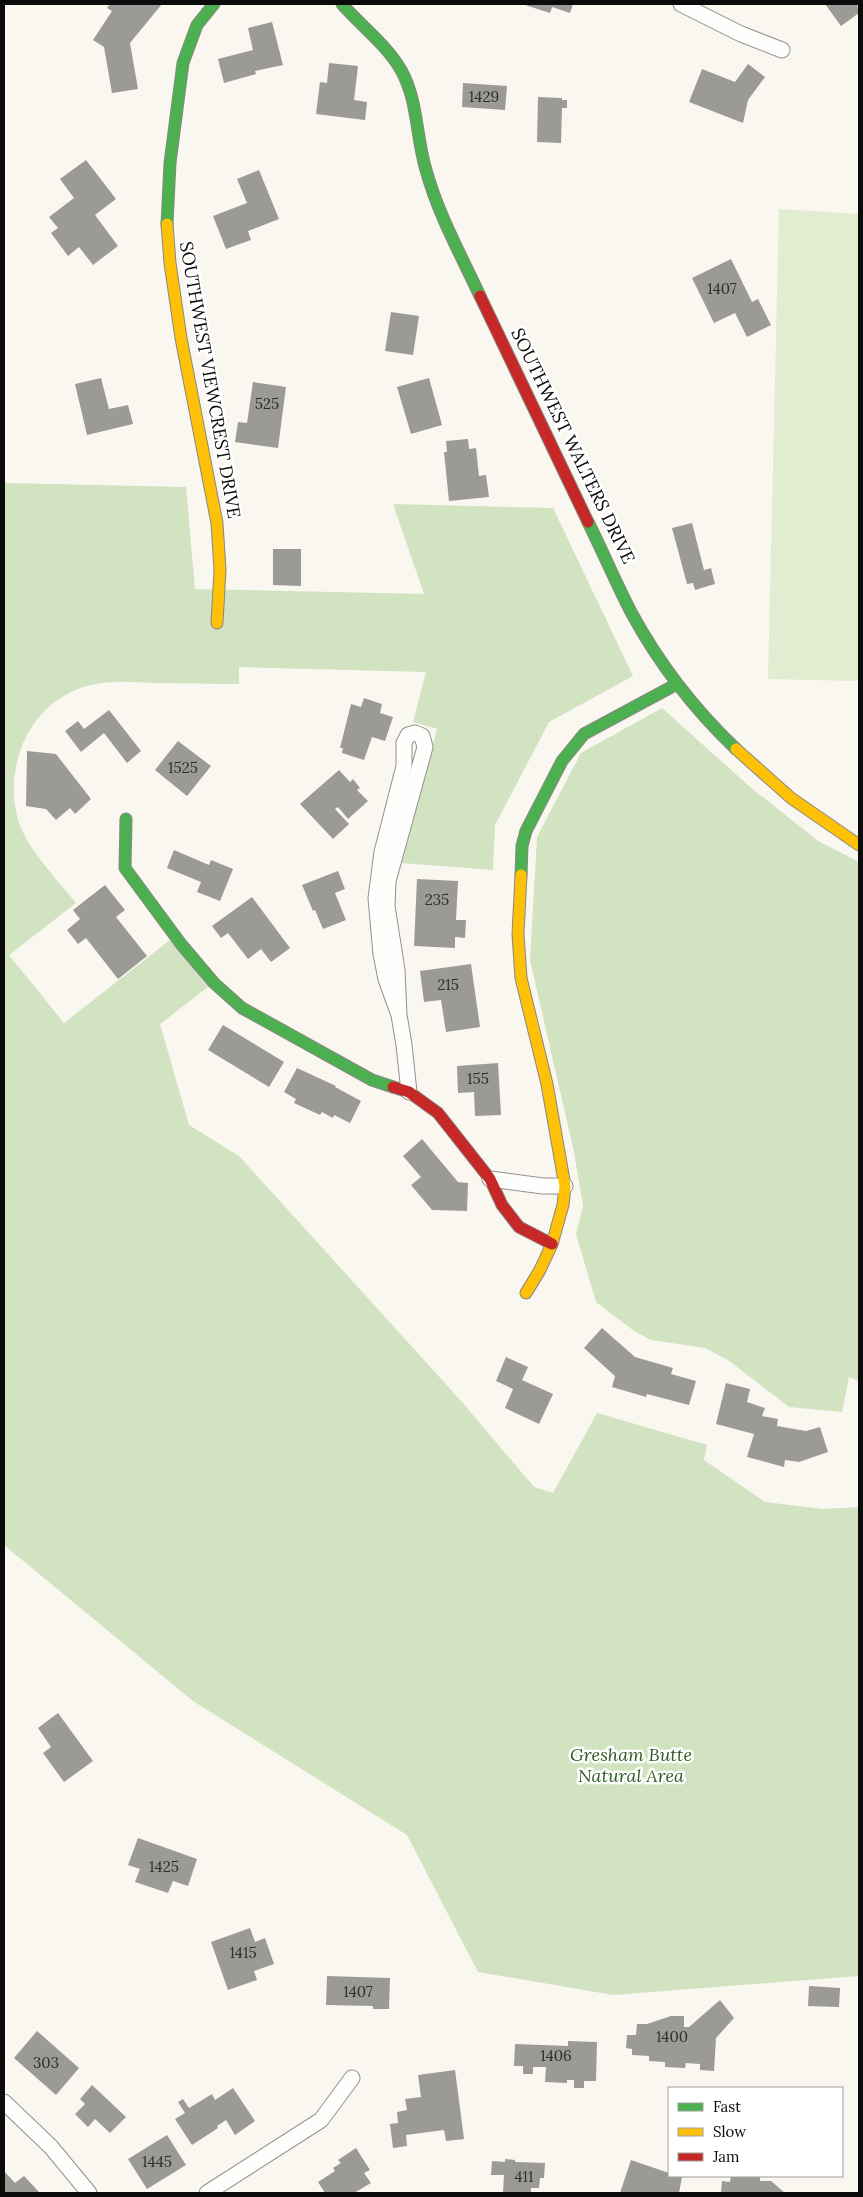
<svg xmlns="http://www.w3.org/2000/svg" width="863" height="2197" viewBox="0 0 863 2197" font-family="Lora,serif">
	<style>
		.green { fill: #e1ecd1 }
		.forest { fill: #d1e3c0 }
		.building { fill: #9c9a95 }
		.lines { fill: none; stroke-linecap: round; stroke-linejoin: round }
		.street-casing { stroke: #92918e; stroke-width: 17 }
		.fast-casing { stroke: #898884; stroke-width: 13 }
		.slow-casing { stroke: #898884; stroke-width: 13 }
		.jam-casing { stroke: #898884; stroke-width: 13 }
		.street { stroke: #fefefd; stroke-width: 15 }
		.fast { stroke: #4caf50; stroke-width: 11 }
		.slow { stroke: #ffc107; stroke-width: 11 }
		.jam { stroke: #c62828; stroke-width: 11 }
		.labels { text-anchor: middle; stroke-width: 5; stroke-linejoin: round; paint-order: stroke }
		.number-label { font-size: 15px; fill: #2f2f2e }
		.street-label { font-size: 18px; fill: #0b0b0b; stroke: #fff }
		.park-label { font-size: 18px; font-style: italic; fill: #2d5b23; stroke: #fff }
	</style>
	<rect width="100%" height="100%" fill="#f9f7ef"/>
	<!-- green -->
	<path class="green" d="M779,209L859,214V681L768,679Z"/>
	<!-- forest -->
	<path class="forest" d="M4,483L186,487L195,589L424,594L393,504L553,508L633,676L549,722L495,825L493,870L402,863L437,729L413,722L426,672L239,667V684C210,684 181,683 152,683C132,682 111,680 91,685C30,699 0,768 20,826C32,854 57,879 76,903L9,955L64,1023L170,940L208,987L160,1024L189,1125L239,1156L462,1402L534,1487L553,1493L597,1413L707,1445L704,1460L765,1502L823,1509L859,1507V1976L613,1995L478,1972L407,1835L193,1701L4,1545Z
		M662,708L749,786L818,841L859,862V1381L849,1377L842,1412L789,1407L728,1360L705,1348L651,1340L634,1331L596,1302L576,1234L583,1206L574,1152L530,960L537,837L581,753Z"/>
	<!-- building -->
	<path class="building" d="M110,4H162L130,43L138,89L112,93L104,47L93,40L112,11L107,8Z
		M522,4H573L570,13L552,7L550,13Z
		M825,4H857L859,13L841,26Z
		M272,22L283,65L255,71L256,74L224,83L218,59L253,50L248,28Z
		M329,63L358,66L354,100L367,102L365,120L316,114L320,82L327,83Z
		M748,64L765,77L748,100L743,123L689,102L702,69L735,82Z
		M463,83L507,86L505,110L462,107Z
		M538,97L562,98V100H567V108H562L561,143L537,142Z
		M86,160L116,199L95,215L118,246L93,265L79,247L68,256L51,233L58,228L49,217L74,198L60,179Z
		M259,170L279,219L248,231L251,240L226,249L213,216L247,203L237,179Z
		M731,259L752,302L758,299L771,325L747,337L735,313L714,323L692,278Z
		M391,312L419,316L413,355L385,351Z
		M101,378L109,409L128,405L133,424L87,435L75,384Z
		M429,378L442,425L411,434L397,387Z
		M253,382L286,387L278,448L235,442L238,422L247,423Z
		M468,439L469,449L476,448L479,476L486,475L489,497L449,501L444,452H447L446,441Z
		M692,523L704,570L711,568L715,584L695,590L693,583L687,584L672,528Z
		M273,549H301V586L273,585Z
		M364,698L382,704L380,713L393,717L385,741L372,737L364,760L342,753L343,748H340L351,704L361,707Z
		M109,710L141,751L127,763L104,733L81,752L65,731L78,721L84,729Z
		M178,741L211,766L187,796L155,770Z
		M27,751L56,754L91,799L75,814L70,808L56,820L46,809L26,806Z
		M339,770L350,782L353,779L360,788L357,790L368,801L348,819L338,807L335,809L349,824L333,839L300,804Z
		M174,850L209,865L211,860L233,869L220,901L197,892L201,882L167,868Z
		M338,871L345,889L335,893L346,920L323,929L315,910L313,911L302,885Z
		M417,879L458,881L456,920H466L465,938L455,937V948L414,946Z
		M105,885L125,910L116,917L147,956L118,979L86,938L78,944L67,930L80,919L73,910Z
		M252,897L290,948L271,962L261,949L248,959L228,933L221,938L212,926Z
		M471,964L480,1027L446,1032L441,1000L424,1002L420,971Z
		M223,1025L284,1062L269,1087L208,1050Z
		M498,1063L501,1115L475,1116L474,1092L458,1093L457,1066Z
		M297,1068L336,1086L335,1087L361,1101L350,1123L334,1115L333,1118L322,1112L320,1115L294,1103L296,1099L284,1092Z
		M422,1139L458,1182L468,1183L467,1211L432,1210L411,1185L421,1177L403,1156Z
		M602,1328L635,1357L673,1368L671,1374L696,1381L689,1405L647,1394L646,1397L612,1387L615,1376L584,1348Z
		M506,1357L528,1367L522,1380L553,1394L539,1424L505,1408L513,1389L496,1381Z
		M726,1383L750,1389L747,1402L765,1408L762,1416L778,1419L777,1426L806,1431L820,1427L828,1452L799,1462L785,1460L784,1467L747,1457L754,1434L716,1424Z
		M58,1713L93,1761L64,1782L43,1753L51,1747L38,1728Z
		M138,1838L197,1859L188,1886L173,1881L168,1893L135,1882L140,1869L128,1865Z
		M250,1928L255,1942L265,1938L274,1964L254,1971L257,1980L228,1990L211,1942Z
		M327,1976L390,1978L389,2009H373V2006L326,2005Z
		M809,1986L840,1988L839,2007L808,2006Z
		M720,2000L734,2018L716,2038L714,2071L700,2070V2064L686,2063L685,2068L665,2067V2062L649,2061V2056L632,2055V2049L626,2048L627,2035H636L637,2024H647L671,2016H684V2027H689Z
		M37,2031L79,2068L56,2095L14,2058Z
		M568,2041L597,2042L596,2081H584V2088H574V2080H567V2083L545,2082L546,2067H533V2074H523V2066H514L515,2044L568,2046Z
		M455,2070L464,2139L446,2141L444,2130L406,2135L407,2146L393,2148L390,2124L398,2123L397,2112L407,2110L405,2099L421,2097L418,2075Z
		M92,2085L126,2117L110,2133L95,2119L88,2127L75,2114L85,2104L80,2099Z
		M233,2088L255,2121L235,2135L226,2120L217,2126L218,2128L192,2145L175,2119L185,2113L178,2102L183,2099L189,2108L212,2094L215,2100Z
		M167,2135L186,2165L147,2189L128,2159Z
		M356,2148L370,2170L364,2173L371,2183L354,2193H325L318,2182L335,2171L333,2168L341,2163L338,2160Z
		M505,2159L515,2160V2162L545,2163L544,2178H540L539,2188H531V2193L503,2192L504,2175H491L492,2161L505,2162Z
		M631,2160L669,2173V2176L682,2177L679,2193H620Z
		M4,2171L15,2183L24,2176L40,2193H4Z
		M731,2176H760V2181H771L785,2193H721L722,2181L730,2182Z"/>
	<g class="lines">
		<defs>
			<path id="street" d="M681,4L741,34L782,50
				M399,1015L386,979L381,954L376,898L382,852L404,766V743L408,735L415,733L422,736L425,747L388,881L387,906L397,970L399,1015L404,1045L409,1092
				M490,1179L543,1186H565
				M4,2102L51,2147L89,2193
				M207,2193L321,2120L352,2078"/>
			<path id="fast" d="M342,4C361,26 386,44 401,70C418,100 416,137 426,170C438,214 461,255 480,296
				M167,224L170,163L183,63L197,25L214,4
				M588,522C603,552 616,583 631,612C658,662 695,710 736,749
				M126,819L125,868L181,944L214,983L242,1008L372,1080L393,1087
				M521,875L522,846L526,831L562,761L584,734L677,684"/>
			<path id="slow" d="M167,224L170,263L181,338L217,523L220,570L217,623
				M736,749L791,798L859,845
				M521,875L518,934L521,978L547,1084L565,1186L563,1205L552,1244L540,1270L526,1293"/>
			<path id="jam" d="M480,296L588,522
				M393,1087L409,1092L438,1113L490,1179L502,1205L519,1227L552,1244"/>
		</defs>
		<!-- street casing -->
		<use href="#street" class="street-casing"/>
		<!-- fast casing -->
		<use href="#fast" class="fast-casing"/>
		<!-- slow casing -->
		<use href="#slow" class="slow-casing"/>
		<!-- jam casing -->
		<use href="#jam" class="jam-casing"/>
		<!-- street -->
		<use href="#street" class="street"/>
		<!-- fast -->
		<use href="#fast" class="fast"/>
		<!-- slow -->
		<use href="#slow" class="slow"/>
		<!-- jam -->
		<use href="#jam" class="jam"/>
	</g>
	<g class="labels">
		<!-- number labels -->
		<g class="number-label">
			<text x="484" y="102">1429</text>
			<text x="722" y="294">1407</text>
			<text x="267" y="409">525</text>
			<text x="183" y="773">1525</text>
			<text x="437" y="905">235</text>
			<text x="448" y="990">215</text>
			<text x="478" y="1084">155</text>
			<text x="164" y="1872">1425</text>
			<text x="243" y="1958">1415</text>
			<text x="358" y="1997">1407</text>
			<text x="672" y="2042">1400</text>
			<text x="556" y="2061">1406</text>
			<text x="46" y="2068">303</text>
			<text x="157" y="2167">1445</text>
			<text x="524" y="2182">411</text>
		</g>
		<!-- street labels -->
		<g class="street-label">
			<text transform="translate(210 380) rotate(80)" y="6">SOUTHWEST VIEWCREST DRIVE</text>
			<text transform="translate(573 446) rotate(64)" y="6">SOUTHWEST WALTERS DRIVE</text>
		</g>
		<!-- park labels -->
		<g class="park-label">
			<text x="631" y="1761">Gresham Butte<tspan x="631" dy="21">Natural Area</tspan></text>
		</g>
	</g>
	<!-- border -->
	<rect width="863" height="2197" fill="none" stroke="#0b0b0b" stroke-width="10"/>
	<!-- legend -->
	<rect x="668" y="2087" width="175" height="90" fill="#ffffff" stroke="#9d9d9d"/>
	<rect x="678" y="2103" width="25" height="8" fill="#4caf50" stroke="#9d9d9d"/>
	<text x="713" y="2112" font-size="15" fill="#0b0b0b">Fast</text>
	<rect x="678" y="2128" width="25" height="8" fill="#ffc107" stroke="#9d9d9d"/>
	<text x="713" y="2137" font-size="15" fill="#0b0b0b">Slow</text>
	<rect x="678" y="2153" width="25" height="8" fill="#c62828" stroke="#9d9d9d"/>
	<text x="713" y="2162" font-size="15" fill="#0b0b0b">Jam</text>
</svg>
